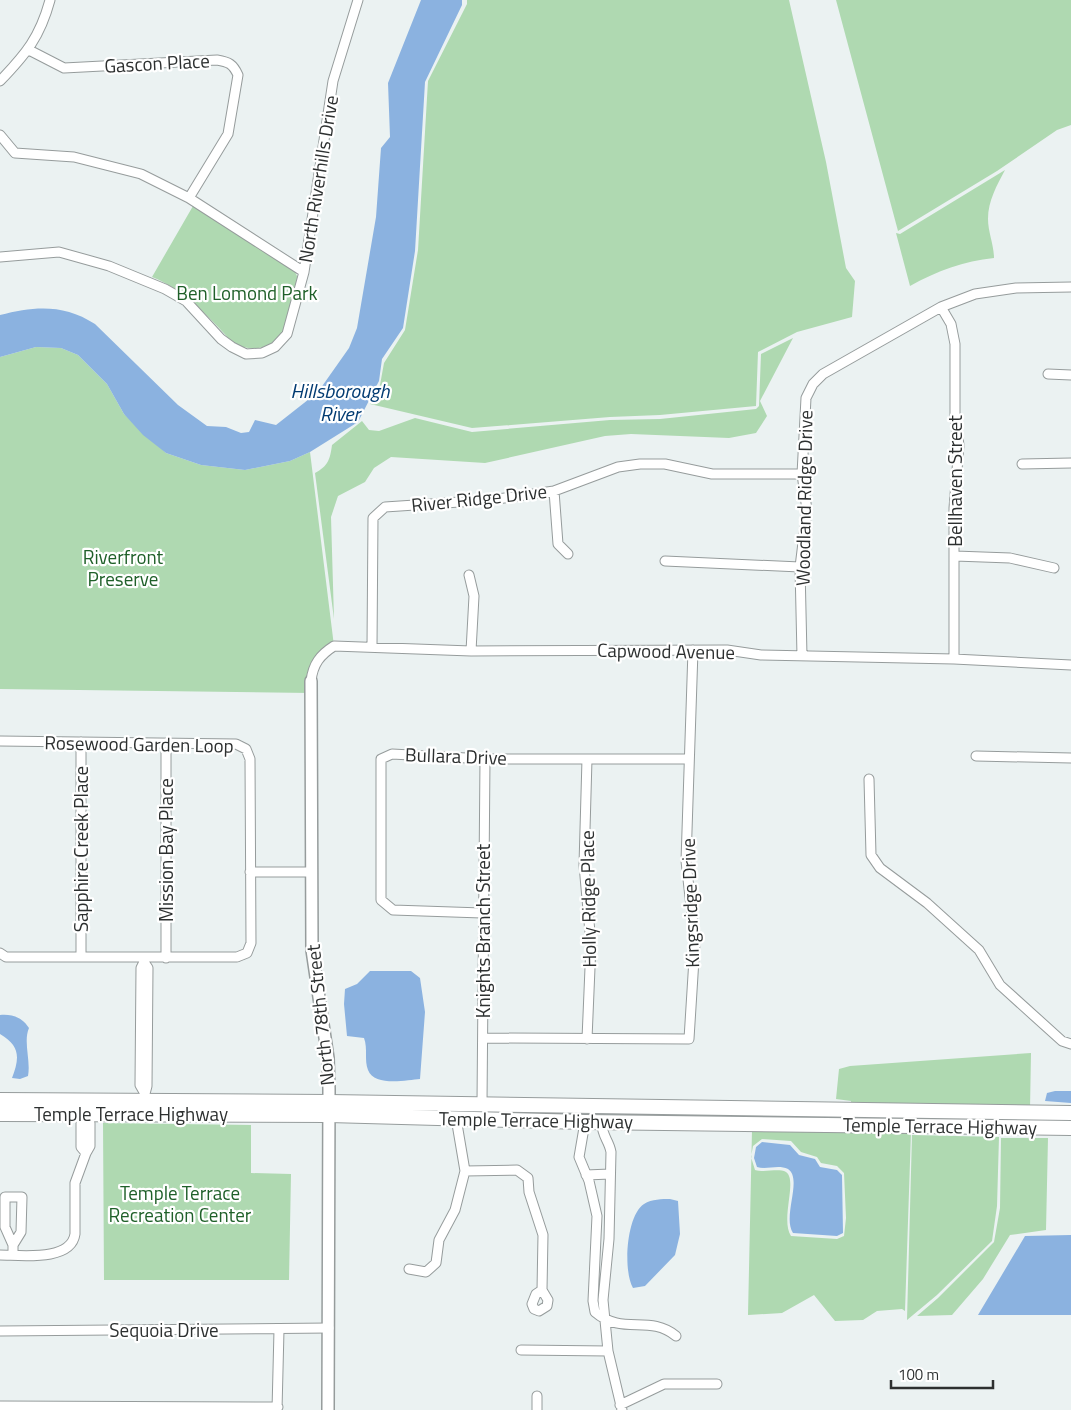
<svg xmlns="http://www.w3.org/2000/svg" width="1071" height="1410" viewBox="0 0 1071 1410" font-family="'Titillium Web',sans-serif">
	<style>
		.green { fill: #afd9b1; fill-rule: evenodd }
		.water { fill: #8bb2e0 }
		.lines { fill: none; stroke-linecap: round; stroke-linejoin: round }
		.street-casing { stroke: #969c9c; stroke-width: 11 }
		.secondary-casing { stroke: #969c9c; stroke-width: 14 }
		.primary-casing { stroke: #969c9c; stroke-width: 16 }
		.street { stroke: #fff; stroke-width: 9 }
		.secondary { stroke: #fff; stroke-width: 11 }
		.primary { stroke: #fff; stroke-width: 14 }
		.labels { text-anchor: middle; stroke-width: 4.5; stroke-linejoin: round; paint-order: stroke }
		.street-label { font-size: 19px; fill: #2d3030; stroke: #fff }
		.park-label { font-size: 19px; fill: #1f6029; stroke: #fff }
		.water-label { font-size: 20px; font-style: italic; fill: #023b72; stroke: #fff }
	</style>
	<rect width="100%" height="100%" fill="#ebf2f2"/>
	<!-- green -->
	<path class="green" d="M467,0H789L826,162L846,268L855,281L852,317L797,332L758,352L756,406L660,415L610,417L472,428L370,404L380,385L384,363L405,330L418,250L428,81L467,4Z
		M836,0H1071V125L1057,130L997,171L898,231Z
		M1005,170C997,185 988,201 988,219C988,232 994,245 994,258C964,261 937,271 910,286L896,233L900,234Z
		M193,206L294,270L298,278L285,329C274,349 251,354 232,342C209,317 185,290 152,277Z
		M793,338L760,401L767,416L756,433L729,438L631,434L605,436L485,463L391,457L374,468L365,482L338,496L331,517L334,619L315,473C328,466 330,460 332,445L362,421L369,430L379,431L415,418L472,432L610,420L660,419L756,409L759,406L761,354Z
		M36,347L61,348L78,355L107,384L124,414L166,453L201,465L245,470L290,461L310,452L334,646L322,654L311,693L0,689V357Z
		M1031,1053L1030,1109L851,1107V1101L836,1099L839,1069L850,1066Z
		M851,1115L1029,1117V1124L851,1121Z
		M103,1123L251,1125V1173L291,1174L289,1280H104Z
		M752,1130L911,1132L905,1311L902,1309L877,1311L863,1320L835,1321L814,1295L782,1313L748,1315ZM762,1139L791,1141L801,1152L817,1157L821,1163L837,1166L844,1173L846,1218L844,1236L837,1239L791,1236C780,1219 798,1180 786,1172C778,1168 765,1173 755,1170L751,1157L753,1146Z
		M912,1135L999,1137L997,1206L992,1241L937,1295L907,1320Z
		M1001,1138H1048L1046,1230L1010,1235L983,1279L952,1315L917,1316L938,1298L994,1242L1000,1208Z"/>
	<!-- water -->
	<path class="water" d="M421,0H462V5L425,82L415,251L403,328L382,359L379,381L358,422L310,452L290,461L245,470L201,465L166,453L143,435L124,414L107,384L78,355L61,348L36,347L0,357V315C35,306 64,304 95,324L178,405L207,426L226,427L241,433L249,432L255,420L276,425L318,392L349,348L357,328L376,217L381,148L390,137L388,83Z
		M370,971H411L420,978L425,1012L420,1079C407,1080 374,1087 368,1070C364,1060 368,1049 364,1038L347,1036L344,1004L345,989L357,984Z
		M0,1015C12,1014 22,1017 29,1028C23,1042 31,1060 28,1076L20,1079L12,1078C20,1057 20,1046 0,1034Z
		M1055,1091H1071V1103L1045,1101L1047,1093Z
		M762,1142L790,1145L799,1155L815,1159L820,1167L837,1170L842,1175L843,1233L837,1236L793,1233C782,1216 803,1179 788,1169C778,1164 767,1170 757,1167L754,1158L756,1147Z
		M670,1199L678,1201L680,1234L675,1255L645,1286L633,1288C623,1271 626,1216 644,1204C652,1199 662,1199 670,1199Z
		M1071,1235V1315H978L1025,1236Z"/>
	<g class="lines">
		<defs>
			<path id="street" d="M29,50L64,68L217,60C229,62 233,64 238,75L228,134L189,198
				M0,81C26,54 40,37 50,0
				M0,135L15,153L74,157L141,174L189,198L304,272
				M0,257L59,252L109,266L165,289L186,301L221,339L232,347L246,354L262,353L275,347L287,334L304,272L333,81L358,0
				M941,307L951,324L955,344V418L959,445L954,508V659
				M1048,374L1071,375
				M1022,464L1071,463
				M554,491L558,544L568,554
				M955,556L1010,558L1054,568
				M665,561L800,567
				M469,575L474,596L471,651
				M372,646L373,518L385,507L490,500L554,491L618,467L640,464H665L712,474H802
				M802,656L800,567L807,510L802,474L806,398L813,384L823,374L941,307L975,294L1016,288L1071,287
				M311,681C313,664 320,655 334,646L471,651L727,650L761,655L954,659L1071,665
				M0,741L236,744L246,749L250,759L251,943L247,953L237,957H6L0,953
				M81,742V957
				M976,756L1071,758
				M869,779L871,855L880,868L927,903L979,950L1000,985L1062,1041L1071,1044
				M250,872H312
				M482,913L393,910L381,900V759L392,754L485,759H689
				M166,958V743
				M483,1038L689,1039L695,943L686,861L693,650
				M587,1039L591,944L584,865L587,759
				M143,1101L147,1086L148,968L144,962L141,968L140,1085L144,1092
				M482,1103L485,759
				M85,1116V1120L81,1123V1147L86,1153
				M585,1122L579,1157L589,1181L597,1216L593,1301L595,1312C623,1336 649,1314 676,1336
				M602,1122C601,1135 609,1140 611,1152L609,1239L603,1300L608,1351L622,1410
				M465,1171L517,1170L528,1178L529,1192L543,1235L542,1290L536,1294L532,1304L534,1309L539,1311L547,1306L548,1300L542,1290
				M586,1175L610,1174
				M13,1245L21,1232L22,1197H5V1227L13,1245V1255
				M0,1255C20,1255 71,1262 75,1234V1183L86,1153L90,1146V1123L85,1120
				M409,1269L426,1272L436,1263L439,1240L455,1210L465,1171L456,1118
				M0,1331L329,1328
				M521,1350L608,1351
				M620,1405L664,1384H717
				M0,1406L278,1407
				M277,1410L279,1330
				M537,1410V1396"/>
			<path id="secondary" d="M311,681L312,950L328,1058L329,1089L328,1410"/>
			<path id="primary" d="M0,1100L329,1102L1071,1113
				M0,1114L329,1115L585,1122L1071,1128"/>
		</defs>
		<!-- street casing -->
		<use href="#street" class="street-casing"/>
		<!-- secondary casing -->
		<use href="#secondary" class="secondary-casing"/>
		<!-- primary casing -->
		<use href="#primary" class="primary-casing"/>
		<!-- street -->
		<use href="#street" class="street"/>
		<!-- secondary -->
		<use href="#secondary" class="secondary"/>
		<!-- primary -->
		<use href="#primary" class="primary"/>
	</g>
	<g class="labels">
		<!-- street labels -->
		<g class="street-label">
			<text transform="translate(157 63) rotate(-3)" y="7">Gascon Place</text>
			<text transform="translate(318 179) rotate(-81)" y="7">North Riverhills Drive</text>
			<text transform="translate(955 481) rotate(-90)" y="7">Bellhaven Street</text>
			<text transform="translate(479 498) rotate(-6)" y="7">River Ridge Drive</text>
			<text transform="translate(804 498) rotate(-89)" y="7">Woodland Ridge Drive</text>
			<text transform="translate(666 651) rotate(1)" y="7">Capwood Avenue</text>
			<text transform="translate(139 744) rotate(1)" y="7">Rosewood Garden Loop</text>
			<text transform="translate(456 756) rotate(2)" y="7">Bullara Drive</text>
			<text transform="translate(81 849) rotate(-90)" y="7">Sapphire Creek Place</text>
			<text transform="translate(166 850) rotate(-90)" y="7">Mission Bay Place</text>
			<text transform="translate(588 899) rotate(-91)" y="7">Holly Ridge Place</text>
			<text transform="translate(690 903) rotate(-92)" y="7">Kingsridge Drive</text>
			<text transform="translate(483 931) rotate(-90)" y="7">Knights Branch Street</text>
			<text transform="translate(320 1015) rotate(-96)" y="7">North 78th Street</text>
			<text x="131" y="1121">Temple Terrace Highway</text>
			<text transform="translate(536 1120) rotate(1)" y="7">Temple Terrace Highway</text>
			<text transform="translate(940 1126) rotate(1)" y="7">Temple Terrace Highway</text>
			<text x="164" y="1337">Sequoia Drive</text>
		</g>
		<!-- park labels -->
		<g class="park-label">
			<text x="247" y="300">Ben Lomond Park</text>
			<text x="123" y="564">Riverfront<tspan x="123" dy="22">Preserve</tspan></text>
			<text x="180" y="1200">Temple Terrace<tspan x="180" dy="22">Recreation Center</tspan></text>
		</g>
		<!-- water labels -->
		<g class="water-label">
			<text x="340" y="398">Hillsborough<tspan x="340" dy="23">River</tspan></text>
		</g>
	</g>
	<!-- scale -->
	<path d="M891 1380v8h102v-8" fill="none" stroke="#2d3030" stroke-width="2.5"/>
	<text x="898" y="1380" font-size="15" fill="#2d3030" stroke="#ffffff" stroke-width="4" paint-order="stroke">100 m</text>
</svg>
